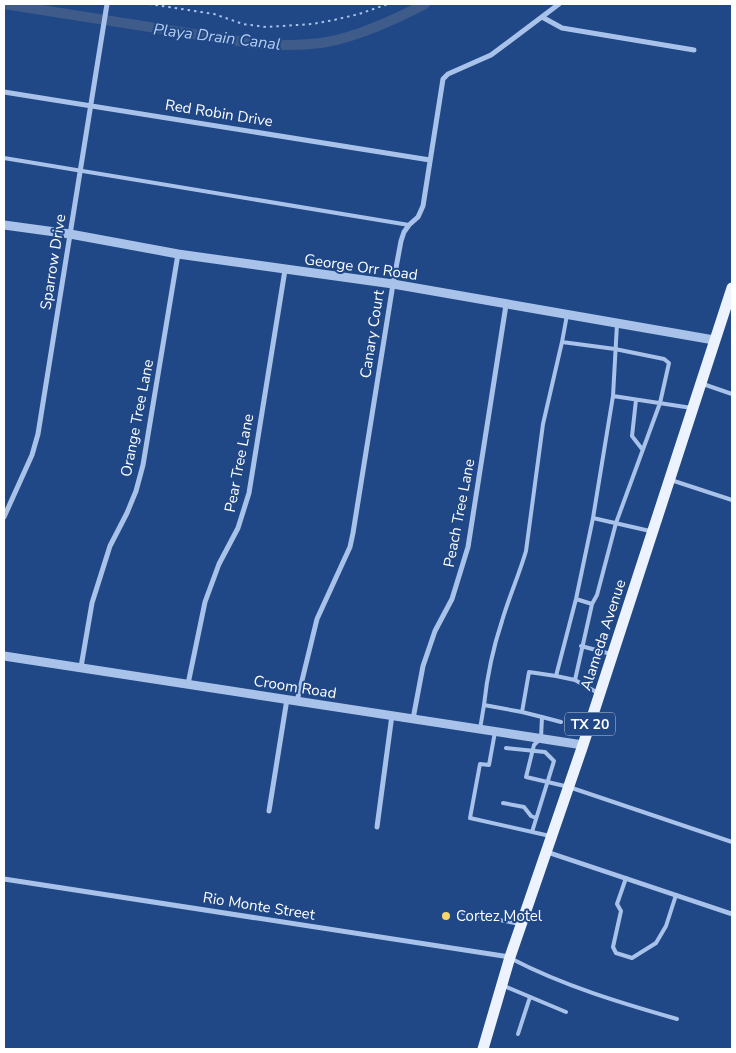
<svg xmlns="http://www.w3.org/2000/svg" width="736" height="1053" viewBox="0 0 736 1053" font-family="'Nunito Sans',sans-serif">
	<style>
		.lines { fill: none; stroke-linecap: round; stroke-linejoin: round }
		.canal { stroke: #3e5b89; stroke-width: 10 }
		.path { stroke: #a8c2ea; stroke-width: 2; stroke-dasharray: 2.5 4; stroke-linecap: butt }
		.service { stroke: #a8c2ea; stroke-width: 4 }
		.minor { stroke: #a8c2ea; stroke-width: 5 }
		.tertiary { stroke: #a8c2ea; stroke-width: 9 }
		.primary { stroke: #ecf2fe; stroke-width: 11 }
		.poi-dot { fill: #f8d669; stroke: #204786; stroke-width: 2 }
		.labels { text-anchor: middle; stroke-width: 4; stroke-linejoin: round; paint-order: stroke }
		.shield { fill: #204786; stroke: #bcc8db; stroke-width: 1 }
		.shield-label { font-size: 14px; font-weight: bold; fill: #fff }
		.street-label { font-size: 15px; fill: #fff; stroke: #204786 }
		.poi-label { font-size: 15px; fill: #fff; stroke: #204786; text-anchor: start }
		.water-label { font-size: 16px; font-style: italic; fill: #b4cdf1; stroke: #204786 }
	</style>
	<rect width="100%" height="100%" fill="#204786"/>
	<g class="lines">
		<!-- canal -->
		<path class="canal" d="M4,4L257,44C280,45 303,46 327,42C359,36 396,19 425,4"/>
		<!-- path -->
		<path class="path" d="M149,4L214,14L243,24L266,27L312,24L334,20L359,14L388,4"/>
		<!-- service -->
		<path class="service" d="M4,158L409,225
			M567,315L562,342L615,349L664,359L669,363L660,403L616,523L597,595L592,604L575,680
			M703,384L732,394
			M613,396L617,324
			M636,400L632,436L642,449
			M671,480L732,500
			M650,531L593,518L613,396L692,408
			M576,599L592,604
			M581,646L611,654
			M556,676L575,680L598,693
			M484,705C487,677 493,648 502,621C509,597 519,575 526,551L543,424L562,342
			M522,712L542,717L541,738L534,745L526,777L569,787L732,842
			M542,717L561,722
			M480,729L484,705L522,712L529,672L556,676L576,599L593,518
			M495,732L489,765L480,764L470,818L550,836
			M506,748L545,752L554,761L532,832
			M503,803L524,807L531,816L536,818
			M626,878L617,904L621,911L613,947L616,953L632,958L656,943L666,926L676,895
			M463,913L520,924
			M512,959C564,986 621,1003 677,1019
			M504,986L566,1012
			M518,1034L530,997"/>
		<!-- minor -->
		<path class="minor" d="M542,17L562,28L694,50
			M4,92L430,160
			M4,517L32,455L38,434L107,4
			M81,667L92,603L110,546L127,513L136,491L143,465L178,254
			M188,684L205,602L219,564L238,528L249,493L285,270
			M297,701L317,619L350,547L353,533L393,284L401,241L404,232L409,225L418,217L423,206L443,79L448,74L491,55L559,4
			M413,719L423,666L435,631L452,599L468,547L506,305
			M269,811L287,699
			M377,827L392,715
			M547,852L732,914
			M4,879L510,957"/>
		<!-- tertiary -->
		<path class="tertiary" d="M4,225L70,234L178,254L393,284L714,340
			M4,656L583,745"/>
		<!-- primary -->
		<path class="primary" d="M483,1049L510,957L583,745L732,288"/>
	</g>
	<!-- markers -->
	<circle class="poi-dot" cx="446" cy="916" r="5"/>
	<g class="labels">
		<!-- shield labels -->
		<rect class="shield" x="565" y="712.5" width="50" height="23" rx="4"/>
		<g class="shield-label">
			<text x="590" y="729">TX 20</text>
		</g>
		<!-- street labels -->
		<g class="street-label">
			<text transform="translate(219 113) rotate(9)" y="5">Red Robin Drive</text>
			<text transform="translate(53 262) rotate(-81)" y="5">Sparrow Drive</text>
			<text transform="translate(361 267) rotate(8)" y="5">George Orr Road</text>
			<text transform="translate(372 334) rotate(-81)" y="5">Canary Court</text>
			<text transform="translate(137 418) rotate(-79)" y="5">Orange Tree Lane</text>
			<text transform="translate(239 463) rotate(-79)" y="5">Pear Tree Lane</text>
			<text transform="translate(459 513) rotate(-79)" y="5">Peach Tree Lane</text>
			<text transform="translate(603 635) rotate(-72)" y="5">Alameda Avenue</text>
			<text transform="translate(295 687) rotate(9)" y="5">Croom Road</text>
			<text transform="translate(259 906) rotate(9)" y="5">Rio Monte Street</text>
		</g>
		<!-- poi labels -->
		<g class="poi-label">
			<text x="456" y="921">Cortez Motel</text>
		</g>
		<!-- water labels -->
		<g class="water-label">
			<text transform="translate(217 36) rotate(7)" y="6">Playa Drain Canal</text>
		</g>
	</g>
	<!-- border -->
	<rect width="736" height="1053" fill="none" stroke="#ffffff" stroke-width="10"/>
</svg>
